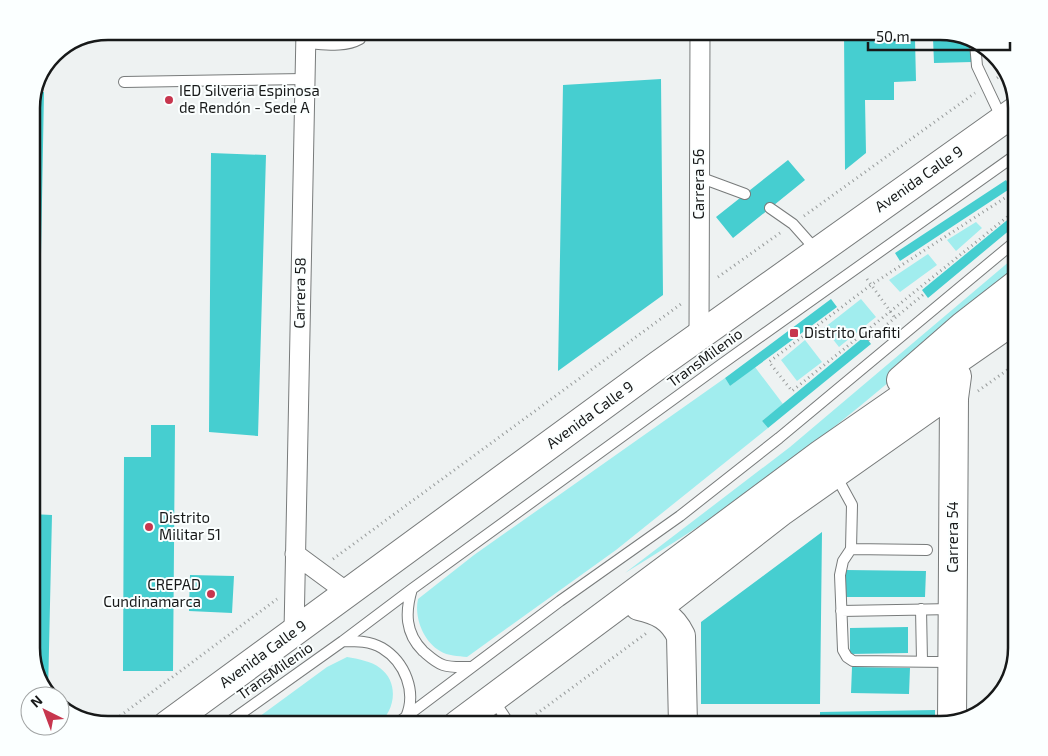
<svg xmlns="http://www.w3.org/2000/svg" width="1048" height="756" viewBox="0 0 1048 756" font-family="'Exo 2',sans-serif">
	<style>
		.green { fill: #a1edee }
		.building { fill: #46ced0 }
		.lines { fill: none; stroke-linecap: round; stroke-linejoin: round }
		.lane-casing { stroke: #787b7b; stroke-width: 12 }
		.street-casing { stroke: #787b7b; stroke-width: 21 }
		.secondary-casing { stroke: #787b7b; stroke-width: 30 }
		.highway-casing { stroke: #787b7b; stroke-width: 30 }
		.path { stroke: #979b9b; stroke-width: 3; stroke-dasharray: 1 4; stroke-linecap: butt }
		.lane { stroke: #fff; stroke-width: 10 }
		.street { stroke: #fff; stroke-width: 19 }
		.secondary { stroke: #fff; stroke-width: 28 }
		.highway { stroke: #fff; stroke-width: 28 }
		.poi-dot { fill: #c7364e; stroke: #fbffff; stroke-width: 2 }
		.labels { text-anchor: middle; stroke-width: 4; stroke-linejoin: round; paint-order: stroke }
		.poi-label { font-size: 15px; fill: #171919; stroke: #fbffff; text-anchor: start }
		.street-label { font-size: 15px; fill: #171919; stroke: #fbffff }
		.rim { fill: none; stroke: #171919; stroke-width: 2.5 }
	</style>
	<rect width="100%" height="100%" fill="#eef2f2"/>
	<!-- green -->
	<path class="green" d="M976,222L982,228L956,251L947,240Z
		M928,254L937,265L900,292L889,280Z
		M1017,255V275C930,346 846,422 755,487C713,518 669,546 625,573L790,447Z
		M861,299L876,317L839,347L824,328Z
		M805,340L822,362L797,381L781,360Z
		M755,367L783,404L762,421L768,428L616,550L467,657C458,656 448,656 440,651C423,641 414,617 418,599L474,555L725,378L730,386Z
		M347,657C358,659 371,661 380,668C400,683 395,712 377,725H248L327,667Z"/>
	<!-- building -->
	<path class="building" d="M844,31H941L972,42V62L934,63L933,38L915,39L916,81L894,82V100H865L866,153L845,170Z
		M661,79L663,295L558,371L563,85Z
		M37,92H44L41,254L37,341H31V102Z
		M211,153L266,155L258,436L209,432Z
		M788,160L805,180L733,238L716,217Z
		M1006,180L1011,188L900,261L895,253Z
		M1017,212V224L928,298L922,290Z
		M831,299L837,307L730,386L725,378Z
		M865,336L871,344L768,428L762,421Z
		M151,425H175L173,671H123L124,457H151Z
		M31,514L52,515L48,693L39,682L31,653Z
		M822,532L820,704H701V622Z
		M846,570L926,571L925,597H845Z
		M190,575L234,576L232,613L189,611Z
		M908,627V653L850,654V628Z
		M852,667L910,668L909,694L851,693Z
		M935,710V725H820V712Z"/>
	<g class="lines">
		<defs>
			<path id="lane" d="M306,43C324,44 344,48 360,39L362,31
				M975,43L977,66L1002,119
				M124,82L305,79
				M699,177L745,194
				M770,208L793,224L817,251
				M835,474L852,505L851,549L927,550
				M851,549L843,561L840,575L843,650L847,657L853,661L950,662
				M412,589C405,612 405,633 423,651C429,656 435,662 443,665C451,668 462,667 471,667
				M921,609L922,661
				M841,611L953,609
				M343,641C357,641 370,641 382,648C405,662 417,692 406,717
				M493,699L510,725
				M225,725L343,641L412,589L719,366L1017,154
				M395,725L560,601L680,516L779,438L1017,240"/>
			<path id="street" d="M699,336L700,31
				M295,554L348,593
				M294,632L306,31"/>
			<path id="secondary" d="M639,606C658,610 672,617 681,636L683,725
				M655,610L782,511L955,389
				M952,722L954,398L957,376"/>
			<path id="highway" d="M901,380L963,326L1017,284
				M167,725L657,366L1017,110
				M457,725L821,454L1017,318"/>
		</defs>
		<!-- lane casing -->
		<use href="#lane" class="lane-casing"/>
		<!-- street casing -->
		<use href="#street" class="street-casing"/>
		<!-- secondary casing -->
		<use href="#secondary" class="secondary-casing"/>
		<!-- highway casing -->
		<use href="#highway" class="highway-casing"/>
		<!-- path -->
		<path class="path" d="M997,78L1007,71
			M1009,184L1017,180
			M1017,190L871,285L769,362L792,391L1017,209
			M804,216L975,93
			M718,277L780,233
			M867,279L895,318
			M868,340L924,294
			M978,391L1017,363
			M333,559L681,304
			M524,723L648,632
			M108,725L277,599"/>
		<!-- lane -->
		<use href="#lane" class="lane"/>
		<!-- street -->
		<use href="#street" class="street"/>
		<!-- secondary -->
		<use href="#secondary" class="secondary"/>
		<!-- highway -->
		<use href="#highway" class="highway"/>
	</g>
	<!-- markers -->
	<g class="poi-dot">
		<circle cx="169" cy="100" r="5"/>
		<rect x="789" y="328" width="10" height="10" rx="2.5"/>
		<circle cx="149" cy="527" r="5"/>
		<circle cx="211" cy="594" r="5"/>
	</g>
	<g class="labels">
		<!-- poi labels -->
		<g class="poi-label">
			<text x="179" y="96">IED Silveria Espinosa<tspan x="179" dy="17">de Rendón - Sede A</tspan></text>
			<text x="804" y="338">Distrito Grafiti</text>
			<text x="159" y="523">Distrito<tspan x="159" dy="17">Militar 51</tspan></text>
			<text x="201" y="590" text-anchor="end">CREPAD<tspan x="201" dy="17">Cundinamarca</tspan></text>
		</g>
		<!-- street labels -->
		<g class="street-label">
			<text transform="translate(919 179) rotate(-35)" y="5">Avenida Calle 9</text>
			<text transform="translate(699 184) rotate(-90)" y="5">Carrera 56</text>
			<text transform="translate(300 293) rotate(-89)" y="5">Carrera 58</text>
			<text transform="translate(705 358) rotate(-36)" y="5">TransMilenio</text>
			<text transform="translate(590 415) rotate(-36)" y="5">Avenida Calle 9</text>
			<text transform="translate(953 537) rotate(-90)" y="5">Carrera 54</text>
			<text transform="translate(263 654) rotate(-36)" y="5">Avenida Calle 9</text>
			<text transform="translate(275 671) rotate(-35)" y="5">TransMilenio</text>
		</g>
	</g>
	<!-- crop -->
	<path d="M0 0H1048V756H0ZM108 40H940A68 68 0 0 1 1008 108V648A68 68 0 0 1 940 716H108A68 68 0 0 1 40 648V108A68 68 0 0 1 108 40Z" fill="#fbffff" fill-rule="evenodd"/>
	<path class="rim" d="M108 40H940A68 68 0 0 1 1008 108V648A68 68 0 0 1 940 716H108A68 68 0 0 1 40 648V108A68 68 0 0 1 108 40Z"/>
	<!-- north arrow -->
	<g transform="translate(45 711) rotate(318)"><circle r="24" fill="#fbffff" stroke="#a0a3a3"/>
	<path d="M0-4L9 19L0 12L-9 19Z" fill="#c7364e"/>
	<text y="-8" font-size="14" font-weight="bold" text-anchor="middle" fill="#171919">N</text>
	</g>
	<!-- scale -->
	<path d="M868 42v8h142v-8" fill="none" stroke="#171919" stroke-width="2.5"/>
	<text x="876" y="42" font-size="15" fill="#171919" stroke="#fbffff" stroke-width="4" paint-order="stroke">50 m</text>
</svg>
